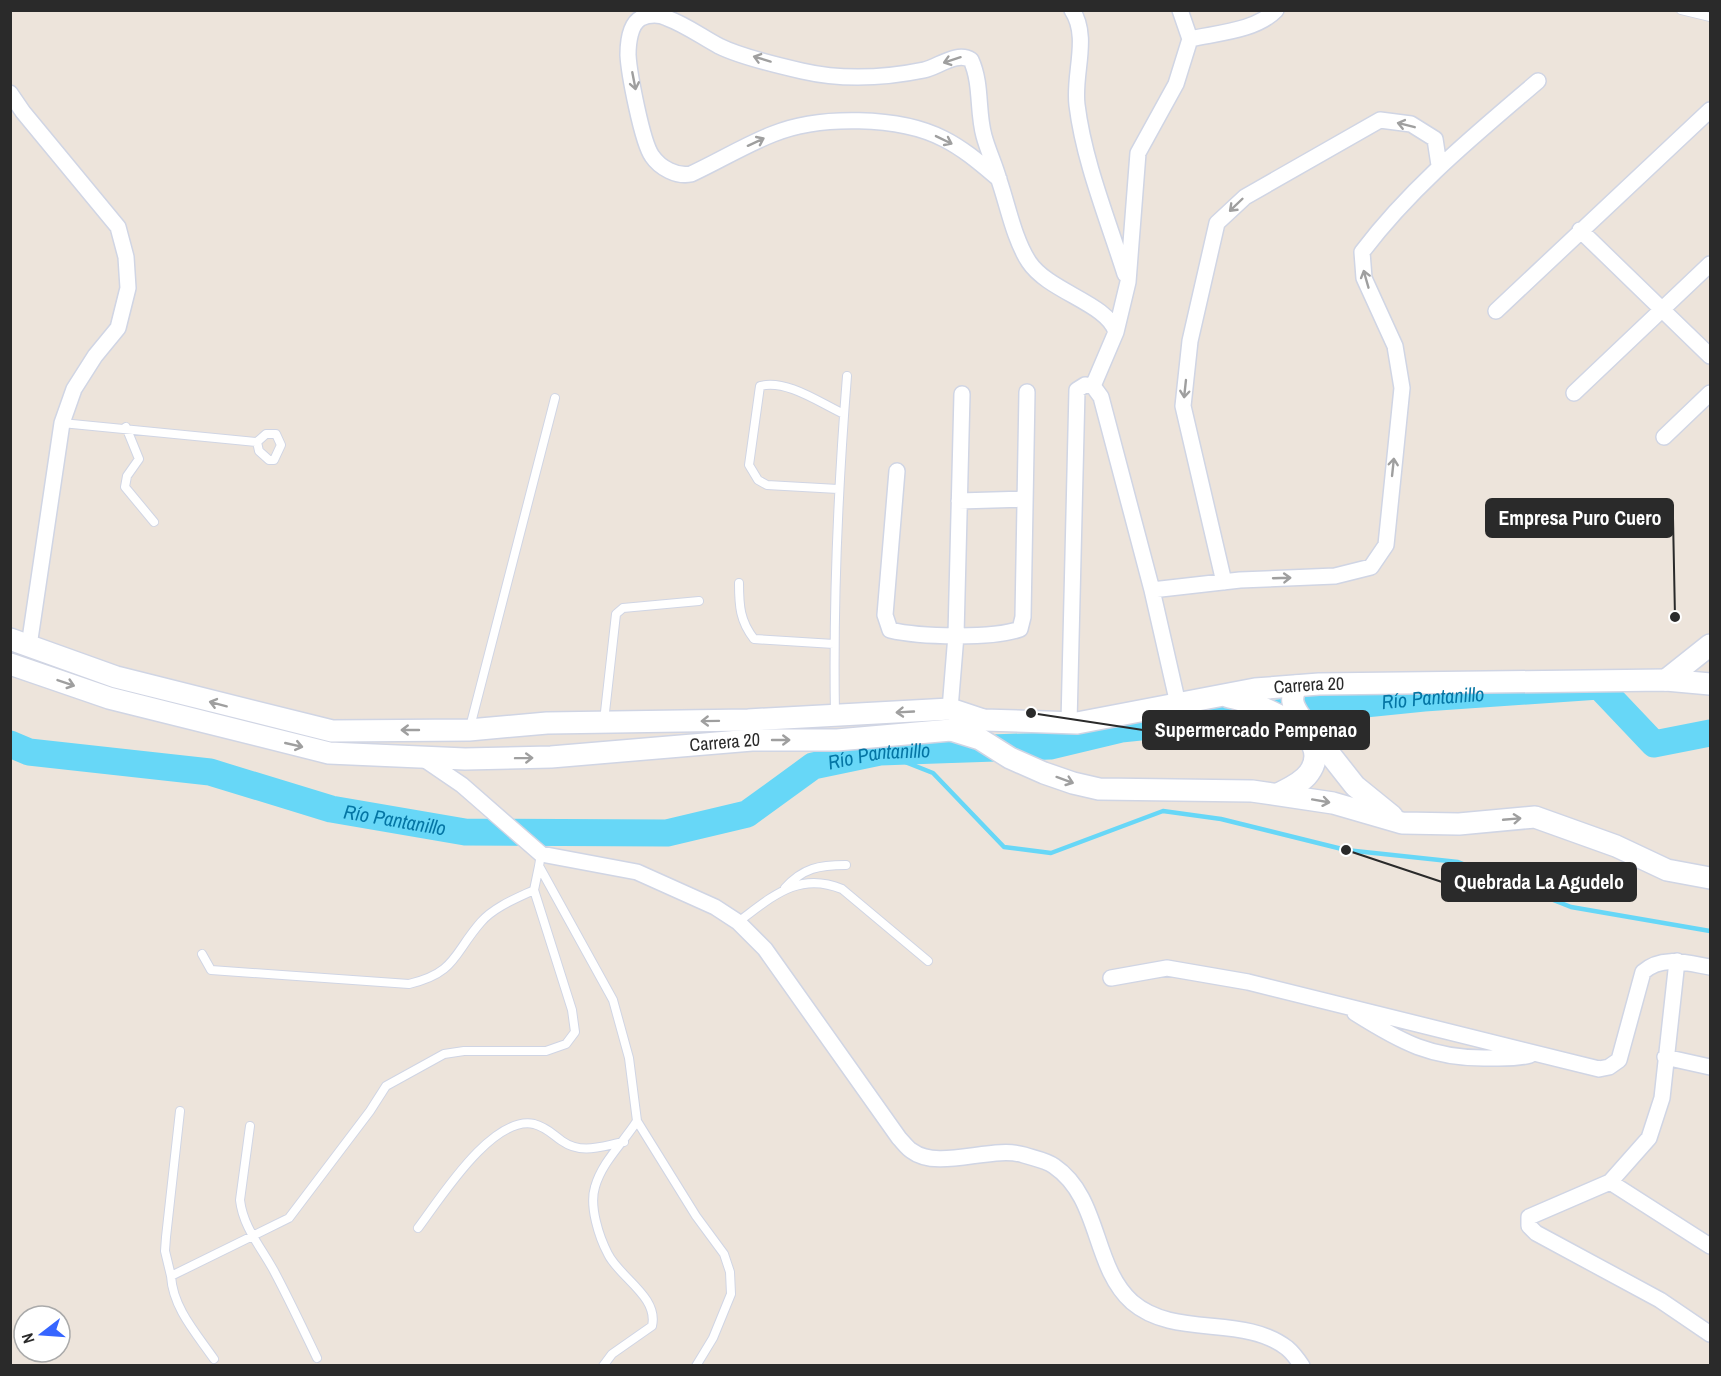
<svg xmlns="http://www.w3.org/2000/svg" width="1721" height="1376" viewBox="0 0 1721 1376" font-family="'Archivo Narrow',sans-serif">
	<style>
		.lines { fill: none; stroke-linecap: round; stroke-linejoin: round }
		.stream { stroke: #67d7f7; stroke-width: 4.5 }
		.river { stroke: #67d7f7; stroke-width: 27 }
		.service-casing { stroke: #d0d5e4; stroke-width: 10 }
		.minor-casing { stroke: #d0d5e4; stroke-width: 18 }
		.secondary-casing { stroke: #d0d5e4; stroke-width: 24 }
		.service { stroke: #fff; stroke-width: 8 }
		.minor { stroke: #fff; stroke-width: 15 }
		.secondary { stroke: #fff; stroke-width: 21 }
		.oneway { stroke: #9f9f9f }
		.labels { text-anchor: middle; stroke-width: 4.5; stroke-linejoin: round; paint-order: stroke }
		.street-label { font-size: 18px; fill: #2a2a2a; stroke: #fff }
		.water-label { font-size: 20px; font-style: italic; fill: #0475a4; stroke: #fff }
		.leader { fill: none; stroke: #2a2a2a; stroke-width: 2 }
		.callout-dot { fill: #2a2a2a; stroke: #fff; stroke-width: 2 }
		.callout { fill: #2a2a2a; stroke: #2a2a2a; stroke-width: 2 }
		.callout-label { font-size: 20px; text-anchor: middle; font-weight: bold; fill: #fff }
	</style>
	<rect width="100%" height="100%" fill="#ede4db"/>
	<g class="lines">
		<!-- stream -->
		<path class="stream" d="M880,752L933,773L1004,847L1051,853L1163,811L1221,819L1346,850L1458,862L1571,907L1710,931"/>
		<!-- river -->
		<path class="river" id="s1" d="M10,744L29,752L210,772L331,809L465,832L667,833L747,814L813,766L880,752L1050,746L1121,729L1424,698L1599,686L1654,744L1710,733"/>
		<defs>
			<path id="service" d="M1681,10L1710,17
				M62,423L257,442L259,451L269,460H274L281,445L276,434H266L257,442
				M126,427L139,459L127,476L125,487L154,522
				M838,489L767,485L758,480L749,465L760,386C787,379 820,403 844,414
				M739,583C739,606 740,621 754,639L834,644
				M835,715C833,601 838,488 847,376
				M604,721L616,614L623,608L699,601
				M470,727L555,398
				M541,854L539,866L613,1000L629,1058L637,1121C623,1143 602,1162 595,1187C589,1206 599,1237 608,1254C619,1277 659,1297 652,1326L612,1354L603,1366
				M785,888C803,868 819,865 846,865
				M738,922C772,897 798,871 842,889L928,961
				M202,954L211,970L409,984C456,973 453,954 481,922C494,907 517,898 534,890L539,866
				M637,1121L696,1216L724,1254L730,1272L731,1294L713,1338L696,1366
				M250,1126L240,1200C243,1227 261,1247 274,1271C289,1299 303,1329 317,1358
				M418,1228C440,1199 492,1115 534,1124C546,1127 552,1134 562,1141C582,1155 602,1146 624,1142
				M171,1276L165,1251L166,1237L180,1111
				M214,1359C196,1333 173,1308 171,1276L289,1218L370,1111L386,1086L444,1054L464,1051H546L566,1044L575,1032L572,1010L534,890"/>
			<path id="minor" d="M1072,10C1090,37 1073,74 1077,105C1084,162 1108,220 1125,274
				M1190,39C1216,33 1256,31 1276,10
				M10,93L23,112L118,227L126,257L128,288L118,328L95,356L74,389L62,423L29,646
				M999,179C981,164 964,149 944,139C900,116 819,115 773,134C745,145 719,161 691,174C677,177 660,168 652,156C642,142 629,73 628,55C628,43 630,24 641,18C649,14 660,14 667,18C686,25 702,37 719,46C739,56 780,66 802,71C841,80 885,78 924,70C938,67 957,51 971,60C982,84 977,111 984,136C988,151 995,165 999,180C1008,206 1014,239 1029,262C1049,292 1107,303 1116,332
				M1580,230L1710,356
				M1496,311L1710,110
				M1093,386L1116,332L1128,282L1138,153L1176,84L1190,39L1180,10
				M1574,393L1710,264
				M1664,437L1710,393
				M897,471L885,615L890,630C919,637 993,639 1020,629L1023,617L1027,392
				M959,501L1025,499
				M1224,582L1183,406L1190,341L1217,223L1245,197L1380,120L1411,124L1435,139L1439,165
				M1152,590L1240,580L1335,576L1371,567L1386,545L1402,388L1395,346L1364,278L1362,252C1412,186 1475,135 1538,81
				M950,709L956,635L962,394
				M1069,723L1077,390L1085,385L1093,386L1101,397L1152,590L1178,704
				M421,757L462,785L541,854L637,872L715,907L738,922L765,949L899,1138C903,1142 907,1148 912,1151C938,1171 993,1145 1024,1155C1033,1158 1046,1160 1054,1166C1101,1198 1092,1266 1132,1302C1175,1339 1243,1314 1287,1348C1293,1353 1298,1360 1302,1366
				M1677,961L1662,1098L1649,1138L1610,1182L1529,1217V1226L1536,1233L1660,1300L1710,1334
				M1111,978L1167,968L1248,982L1599,1069L1609,1067L1619,1060L1643,972C1662,955 1687,963 1710,967
				M1355,1013C1401,1042 1432,1059 1488,1058C1502,1058 1516,1059 1530,1055
				M1665,1057L1710,1067
				M1610,1182L1710,1246"/>
			<g id="secondary">
				<path id="s2" d="M10,639L116,677L332,731L469,730L547,723L748,720L950,709L983,720L1077,723L1255,689L1319,684L1666,680L1710,684"/>
				<path id="s3" d="M10,664L109,698L329,753L465,759L551,757L752,740H837L951,730L983,720"/>
				<path d="M1666,680L1710,645"/>
				<path d="M1297,686C1290,698 1292,704 1299,715L1355,786L1392,816"/>
				<path d="M1229,697C1255,702 1338,733 1309,773C1302,783 1288,789 1278,794"/>
				<path d="M951,730L980,739L1010,758L1044,773L1073,783L1099,789L1252,791L1333,803L1402,823L1459,824L1535,817L1616,846L1667,870L1710,878"/>
			</g>
		</defs>
		<!-- service casing -->
		<use href="#service" class="service-casing"/>
		<!-- minor casing -->
		<use href="#minor" class="minor-casing"/>
		<!-- secondary casing -->
		<use href="#secondary" class="secondary-casing"/>
		<!-- service -->
		<use href="#service" class="service"/>
		<!-- minor -->
		<use href="#minor" class="minor"/>
		<!-- secondary -->
		<use href="#secondary" class="secondary"/>
	</g>
	<!-- one-way arrows -->
	<defs><path id="oneway-shaft" d="M-6 0H5M1.5-3L5.5 0L1.5 3" fill="none" stroke-width="1.6" stroke-linecap="round" stroke-linejoin="round" transform="scale(1.5)"/></defs>
	<g class="oneway">
		<use href="#oneway-shaft" transform="translate(762 59) rotate(-163)"/>
		<use href="#oneway-shaft" transform="translate(952 60) rotate(162)"/>
		<use href="#oneway-shaft" transform="translate(634 81) rotate(79)"/>
		<use href="#oneway-shaft" transform="translate(1406 125) rotate(-166)"/>
		<use href="#oneway-shaft" transform="translate(944 140) rotate(26)"/>
		<use href="#oneway-shaft" transform="translate(756 142) rotate(-25)"/>
		<use href="#oneway-shaft" transform="translate(1236 205) rotate(136)"/>
		<use href="#oneway-shaft" transform="translate(1366 279) rotate(-106)"/>
		<use href="#oneway-shaft" transform="translate(1185 389) rotate(96)"/>
		<use href="#oneway-shaft" transform="translate(1393 467) rotate(-84)"/>
		<use href="#oneway-shaft" transform="translate(1282 578) rotate(-2)"/>
		<use href="#oneway-shaft" transform="translate(66 683) rotate(19)"/>
		<use href="#oneway-shaft" transform="translate(218 704) rotate(-165)"/>
		<use href="#oneway-shaft" transform="translate(905 712) rotate(177)"/>
		<use href="#oneway-shaft" transform="translate(710 721) rotate(179)"/>
		<use href="#oneway-shaft" transform="translate(410 730) rotate(180)"/>
		<use href="#oneway-shaft" transform="translate(781 740)"/>
		<use href="#oneway-shaft" transform="translate(294 745) rotate(13)"/>
		<use href="#oneway-shaft" transform="translate(524 758) rotate(-1)"/>
		<use href="#oneway-shaft" transform="translate(1065 780) rotate(20)"/>
		<use href="#oneway-shaft" transform="translate(1321 801) rotate(10)"/>
		<use href="#oneway-shaft" transform="translate(1512 819) rotate(-5)"/>
	</g>
	<g class="labels">
		<!-- street labels -->
		<g class="street-label">
			<text dy="6" stroke="none"><textPath href="#s2" startOffset="1318">Carrera 20</textPath></text>
			<text dy="6" stroke="none"><textPath href="#s3" startOffset="728">Carrera 20</textPath></text>
		</g>
		<!-- water labels -->
		<g class="water-label">
			<text dy="7" stroke="none"><textPath href="#s1" startOffset="1456">Río Pantanillo</textPath></text>
			<text dy="7" stroke="none"><textPath href="#s1" startOffset="898">Río Pantanillo</textPath></text>
			<text dy="7" stroke="none"><textPath href="#s1" startOffset="394">Río Pantanillo</textPath></text>
		</g>
	</g>
	<!-- callouts -->
	<path class="leader" d="M1675 617L1673 518M1031 713L1143 730M1346 850L1442 882"/>
	<g class="callout-dot">
		<circle cx="1675" cy="617" r="6"/>
		<circle cx="1031" cy="713" r="6"/>
		<circle cx="1346" cy="850" r="6"/>
	</g>
	<g class="callout">
		<rect x="1486" y="499" width="187" height="38" rx="6"/>
		<rect x="1143" y="711" width="226" height="38" rx="6"/>
		<rect x="1442" y="863" width="194" height="38" rx="6"/>
	</g>
	<g class="callout-label">
		<text x="1580" y="525">Empresa Puro Cuero</text>
		<text x="1256" y="737">Supermercado Pempenao</text>
		<text x="1539" y="889">Quebrada La Agudelo</text>
	</g>
	<!-- border -->
	<rect width="1721" height="1376" fill="none" stroke="#2a2a2a" stroke-width="24"/>
	<!-- north arrow -->
	<g transform="translate(42 1334) rotate(253)"><circle r="28" fill="#ffffff" stroke="#aaaaaa" stroke-width="1.5"/>
	<path d="M0-4.5L10 22L0 15L-10 22Z" fill="#3665ff"/>
	<text y="-9" font-size="16" font-weight="bold" text-anchor="middle" fill="#2a2a2a">N</text>
	</g>
</svg>
